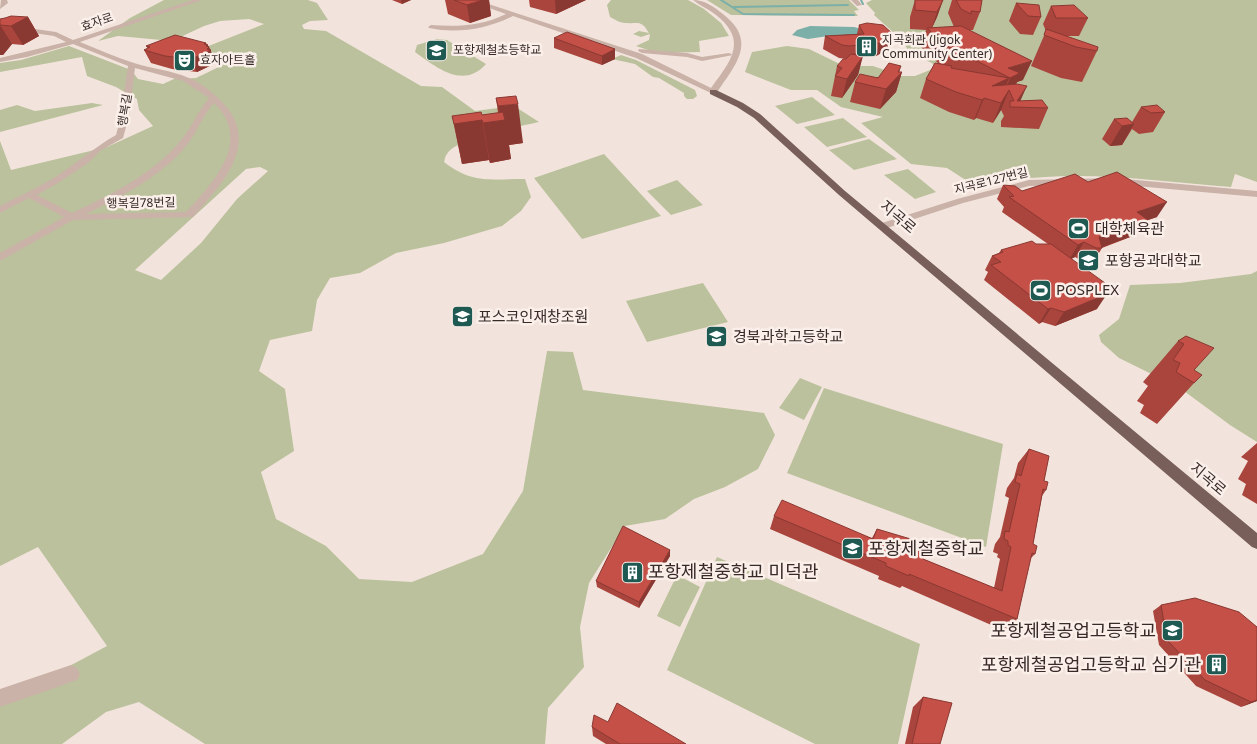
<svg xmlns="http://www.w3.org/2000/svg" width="1257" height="744" viewBox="0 0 1257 744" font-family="'Noto Sans','Noto Sans KR',sans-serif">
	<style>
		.green { fill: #bbc19c; fill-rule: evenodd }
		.water { fill: #7bafa8 }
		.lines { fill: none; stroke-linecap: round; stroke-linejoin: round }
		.stream { stroke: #7bafa8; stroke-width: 2 }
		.minor { fill: #cab2a8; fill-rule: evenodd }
		.major { fill: #795f5a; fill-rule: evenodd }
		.wall { fill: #a9453d }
		.shaded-wall { fill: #8a3832 }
		.building { fill: #c55047; stroke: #8a3832 }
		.labels { text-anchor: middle; stroke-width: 5; stroke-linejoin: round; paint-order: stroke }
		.far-street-label { font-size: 12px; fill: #372a28; stroke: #faefe9 }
		.far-poi-label { font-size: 12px; fill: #372a28; stroke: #faefe9; text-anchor: start }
		.street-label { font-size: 15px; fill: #372a28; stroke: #faefe9 }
		.poi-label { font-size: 15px; fill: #372a28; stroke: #faefe9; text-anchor: start }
		.near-poi-label { font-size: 18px; fill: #372a28; stroke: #faefe9; text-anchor: start }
	</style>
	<rect width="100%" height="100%" fill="#f2e4dc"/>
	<!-- green -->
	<path class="green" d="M164,0H308L317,3L328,20L310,21L302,25L304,29L326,31L421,86L442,87L475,111L514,106L539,122C521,126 456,138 447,154C445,156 445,159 444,162C472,184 491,179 525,179L531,197L521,211L502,226L444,243L396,253L360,273L330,278L317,300L312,331L270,340L259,371L285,389L294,451L261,472L276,519L326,546L359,579L412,582L483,554L523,491L547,351L573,352L583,390L764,413L775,435L758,469L725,487L694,499L665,519L625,526L589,583L580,627L584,667L548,708L545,744H205L139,702L106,712L62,744H0V703L107,646L38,547L0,566V141L11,170L107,147L153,126L139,110L137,99L116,87L87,76L82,57L0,72V63L21,60L69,46L131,70L138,79L163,84L174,79L196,78L223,65L219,55L201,49L264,24L249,19L220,21L204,26L172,41L118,36L98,41L130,18ZM260,167L268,171L237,199L201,243L161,280L135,270L246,169Z
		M611,0H688L704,9L721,23L729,36L699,41L700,52L657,53L636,46L649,40L650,34L641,37L633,34L639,31L649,33C641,19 638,24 625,23C620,23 614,19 610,17L607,5Z
		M707,0H849L859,10L854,11L858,16L731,15Z
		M872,0H1257V182L1235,174L1231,187C1152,181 1055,165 978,188L947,168L911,164L861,123L883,117L841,107L817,90H791L745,72L752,52L787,46L809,49L844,66H873L902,76H915L935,68L932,63L909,53L904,42L874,15L875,13L866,3Z
		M437,39L447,40L486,64C463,90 436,67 415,52L417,45Z
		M621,55L636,60L695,90L697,96L693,99H687L684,96V93L659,78L653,77L635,64L612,59Z
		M812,97L835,115L797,124L775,106Z
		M92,103L103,105L0,132V110L17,105L35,111Z
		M843,118L867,137L827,147L804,127Z
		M869,139L897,159L854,170L829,150Z
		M604,154L661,216L582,239L534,178Z
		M908,169L936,192L915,199L884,175Z
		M677,180L703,205L671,215L647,191Z
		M1257,271V442L1230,425L1180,388L1119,358L1101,342L1099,335L1119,319L1130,285L1180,283L1251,274Z
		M703,283L728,322L647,342L626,301Z
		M800,378L822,387L804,420L779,408Z
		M824,388L1003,444L986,547L787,473Z
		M717,557L920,644L898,744H815L667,670Z
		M677,575L700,587L680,627L657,616Z"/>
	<!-- water -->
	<path class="water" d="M810,26L854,27L858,28L859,35L828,36L808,39L792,35L797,30Z"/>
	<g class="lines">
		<!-- stream -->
		<path class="stream" d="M721,0L743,14L854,15
			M861,0L863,4
			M734,7L848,5"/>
		<!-- minor -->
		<path class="minor" d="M1,0H7L8,3L0,9Z
			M193,0H202L80,42C98,49 115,57 134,63C152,69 171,70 189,78C201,83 211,91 220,100C263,141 223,183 193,217L73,220L0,261V253L64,217L29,198L0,213V206C17,197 35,189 52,179C75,165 93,148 116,135L121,116L128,66L73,44L27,57L0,62V58L66,42L54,36L0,28V24L56,32L73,40ZM135,68L183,81L209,98C198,111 192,127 181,140C154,174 110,195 72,213L37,195L58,183L88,163L100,151L123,138L129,116ZM214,103C253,140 214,182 186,212L86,214C121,197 162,176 187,145C197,132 203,115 214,103Z
			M467,0H476L642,54L711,88C730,62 749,41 716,15C709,9 700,6 693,0C705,0 714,7 723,14C759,42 734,66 716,94H713L636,58L513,16C487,29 457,34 429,28L428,27L431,25C457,27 482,26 506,14Z
			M851,0H858L862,5L857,6Z
			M639,49L687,53L702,57L729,53L733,55L702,61L687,57L642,53L638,51Z
			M1114,178L1257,191V197L1114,184L1029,186L963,203L887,228L883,229L878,226L879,224L957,199L1029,180Z
			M71,665L77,668L80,674L77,680L0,707V689Z"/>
		<!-- major -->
		<path class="major" d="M710,90H716L743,103L760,114L845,191L1257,533V549L1252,547L839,195L754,118L737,107L710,94Z"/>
	</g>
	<!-- wall -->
	<path class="wall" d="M392,0H411L402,4Z
		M445,0H489L491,16L470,23L448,14Z
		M529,0H586L556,14L530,7Z
		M915,0H943L937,17L932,28L954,27L948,13L952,0H982L980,12L973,30H968L1023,80L1017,82L1016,84L1021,101L1048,108L1039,129L1001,127V121L1004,116L1001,110L993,123L976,118L974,120L949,112L920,98L926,79L938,63L921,47L926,30L910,29V17Z
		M1016,3L1041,17L1033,35L1020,34L1009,21Z
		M1051,6L1088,18L1079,36H1067L1097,51L1082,82L1061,78L1031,66L1046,31L1043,24Z
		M28,17L39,36L23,45L12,44L3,55H0V19Z
		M859,25L894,35L890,48L876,56L862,57L858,75L842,98L831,96L837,66L846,59L839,58L823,49L825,36L857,34Z
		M554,38L615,49V59L602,65L554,48Z
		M207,44L209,47L216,63L197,72L172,69L151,63L144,50L148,49L146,46Z
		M902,72L896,92L880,109L850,102L855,82Z
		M496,98L523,143L509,145L511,159L490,163L489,160L462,164L452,116L482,115L498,113Z
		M1141,107L1165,112L1153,132L1139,134L1132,129L1122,145L1110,146L1102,139L1114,119L1132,122Z
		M1088,182L1157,217L1148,220L1138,234L1102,248L1093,263H1086L1075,257L1071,259L1097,309L1055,326L1042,322L1039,324L984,280L988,272L985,270L992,256L999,253L1001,250L1036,244H1048L1002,212L1004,207L997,199L1003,185L1022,191Z
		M1186,336L1194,370V383L1157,424L1140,413L1144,405L1137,401L1148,386L1143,382L1178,341Z
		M1257,443V504L1242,495L1246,484L1238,479L1248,461L1241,457Z
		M1029,449L1044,481L1046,490L1042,496L1033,544L1035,554L1030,559L1017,619L1005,631L902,586L900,588L878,579L879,576L770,529L774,516L872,538L877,529L914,543L923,559L994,588L1000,559L997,557L998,554L993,552L995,544L1000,537L1009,498L1005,496L1007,488L1014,478L1018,463Z
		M670,550V556L639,608L597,587L596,581Z
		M1161,605L1257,627V701L1241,707L1196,686L1159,645L1153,611Z
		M923,697L940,744H905L913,707Z
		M608,722L686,744H606L593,736L592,727Z"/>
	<!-- shaded-wall -->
	<path class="shaded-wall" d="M401,0H411L402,4Z
		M483,0H489L491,16L470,23L467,5Z
		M555,0H586L556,14Z
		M943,0L937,17L931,30L937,12Z
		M28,17L39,36L23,45L11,26Z
		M0,25L12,44L3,55H0Z
		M894,35L890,48L876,56L879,43Z
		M206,43L209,47L216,63L197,72L191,59L204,44Z
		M615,49V59L602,65V56Z
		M863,56L858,75L842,98L847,79Z
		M1032,61L1023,80L1017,82L1012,93L1009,90L1001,110L993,123L1001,103L1002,98L1010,78L1008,68Z
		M901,66L898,77L902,72L896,92L880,109L886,89L898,72Z
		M1009,78L1001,98L992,86Z
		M1027,86L1018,106L1017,101Z
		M984,98L976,118L974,120L982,100Z
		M518,104L523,143L509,145L511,159L490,163L483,123L500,121L498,106Z
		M482,120L489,160L462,164L454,124Z
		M1134,124L1122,145L1110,146L1122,126Z
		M1167,202L1157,217L1148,220L1138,234L1100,248L1099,237L1137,212Z
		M1084,242L1075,257L1069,260L1078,245Z
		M1107,294L1097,309L1055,326L1064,312Z
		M1051,308L1042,322L1039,324L1048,309Z
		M670,550V556L639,608V602Z
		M1257,700V701L1241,707L1251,702Z"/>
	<!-- building -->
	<path class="building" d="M454,0H483L467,5Z
		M915,0H943L937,12L915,10Z
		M956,0H982L980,12L971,11V14L961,9Z
		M1016,3L1039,5L1041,17L1028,16Z
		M1074,5L1088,18H1056L1051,6Z
		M11,16L28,17L11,26L0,25V19L5,18Z
		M867,23L883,25L894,35L879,43L849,46L842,45L825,36L864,34L859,25Z
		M961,26L1032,61L1008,68L1020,73L1010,78L944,44L927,28Z
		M1046,29L1098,47L1097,51L1076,47L1044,35Z
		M567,32L615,49L602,56L554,38Z
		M175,35L206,43L204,44L208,45L206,46L209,47L207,49L211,50L191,59L165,56L144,50L150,47L146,46Z
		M851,54L863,56L847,79L835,76L842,68L837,66L843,59H846Z
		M889,63L901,66L898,72H902L886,89L855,82L860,74L878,78Z
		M935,63L952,66L951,68L1009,78L992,86L1017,84L1027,86L1017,101L1042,100L1048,108L1010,107V101H1014L1009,90L1001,103L984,98L982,100L956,92L926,79Z
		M516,96L518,104L498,106L496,98Z
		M1157,105L1165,112L1151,113L1141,107Z
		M481,112L482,115L503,112L505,120L483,123L482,120L454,124L452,116Z
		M1127,118L1134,124L1122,126L1114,119Z
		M1117,172L1167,202L1137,212L1148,220L1099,237L1102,248H1096L1084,242L1078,245L1009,197L1014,196L1003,185L1015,186L1022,191L1075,174L1088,182Z
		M1032,241L1036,244H1051L1105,283L1107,294L1064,312L1051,308L1048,309L991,265L1001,262L992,256L1003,252L1001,250Z
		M1186,336L1214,348L1194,370L1202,375L1194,383L1176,372L1180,363L1173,360L1184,344L1178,341Z
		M1029,449L1049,456L1044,481L1048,482L1046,490L1043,489L1033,544L1037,546L1035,554L1032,553L1017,619L909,574V576L886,566V563L774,516L782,500L873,539L877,529L914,540V543L926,547L923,559L1002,591L1011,547L1008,545V541L1004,539L1005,531L1009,532L1020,484L1015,482L1017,474L1021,476Z
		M623,526L670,550L639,602L596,581Z
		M1195,598L1239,612L1257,627V700L1251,702L1205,680L1167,640L1161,605Z
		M923,697L952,703L940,744H912Z
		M617,703L686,744H620L592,727L594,715L608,722Z"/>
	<!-- icons -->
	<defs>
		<symbol id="building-square" viewBox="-11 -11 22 22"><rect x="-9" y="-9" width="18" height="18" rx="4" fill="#1e5952" stroke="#faefe9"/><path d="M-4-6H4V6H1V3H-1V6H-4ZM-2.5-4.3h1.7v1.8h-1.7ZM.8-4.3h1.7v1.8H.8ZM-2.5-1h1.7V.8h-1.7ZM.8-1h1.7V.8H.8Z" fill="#fff"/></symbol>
		<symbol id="school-square" viewBox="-11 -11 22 22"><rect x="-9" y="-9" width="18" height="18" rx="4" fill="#1e5952" stroke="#faefe9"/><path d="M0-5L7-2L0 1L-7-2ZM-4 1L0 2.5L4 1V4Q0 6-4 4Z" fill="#fff"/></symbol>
		<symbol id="theatre-square" viewBox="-11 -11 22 22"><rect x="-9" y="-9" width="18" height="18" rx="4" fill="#1e5952" stroke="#faefe9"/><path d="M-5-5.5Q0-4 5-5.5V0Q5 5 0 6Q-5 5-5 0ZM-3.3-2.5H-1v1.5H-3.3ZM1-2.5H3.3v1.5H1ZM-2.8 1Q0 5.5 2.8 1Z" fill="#fff"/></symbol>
		<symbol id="stadium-square" viewBox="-11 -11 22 22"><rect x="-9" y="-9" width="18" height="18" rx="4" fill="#1e5952" stroke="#faefe9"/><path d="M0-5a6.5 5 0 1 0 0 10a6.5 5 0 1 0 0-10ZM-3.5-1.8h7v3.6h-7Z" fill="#fff"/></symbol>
		<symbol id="university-square" viewBox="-11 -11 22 22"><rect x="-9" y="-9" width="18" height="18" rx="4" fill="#1e5952" stroke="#faefe9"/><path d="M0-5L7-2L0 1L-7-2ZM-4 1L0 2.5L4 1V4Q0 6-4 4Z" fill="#fff"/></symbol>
	</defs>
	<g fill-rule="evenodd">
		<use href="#building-square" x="854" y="34" width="25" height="25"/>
		<use href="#school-square" x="424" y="38" width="25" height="25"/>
		<use href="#theatre-square" x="172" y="48" width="25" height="25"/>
		<use href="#stadium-square" x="1066" y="216" width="25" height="25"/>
		<use href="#university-square" x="1076" y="248" width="25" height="25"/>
		<use href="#stadium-square" x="1028" y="278" width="25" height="25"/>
		<use href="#university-square" x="450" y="304" width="25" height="25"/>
		<use href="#school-square" x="704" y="324" width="25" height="25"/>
		<use href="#school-square" x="840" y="536" width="25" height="25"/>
		<use href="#building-square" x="620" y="560" width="25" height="25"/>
		<use href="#school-square" x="1160" y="618" width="25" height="25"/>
		<use href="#building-square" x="1204" y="652" width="25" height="25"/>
	</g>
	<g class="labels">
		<!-- far-street labels -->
		<g class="far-street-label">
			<text transform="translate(97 22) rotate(-19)" y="4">효자로</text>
			<text transform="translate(125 110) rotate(-81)" y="4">행복길</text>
			<text transform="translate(991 181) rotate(-14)" y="4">지곡로127번길</text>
			<text transform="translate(141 203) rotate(-1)" y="4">행복길78번길</text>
		</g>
		<!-- far-poi labels -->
		<g class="far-poi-label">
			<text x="882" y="44">지곡회관 (Jigok<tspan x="882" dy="14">Community Center)</tspan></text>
			<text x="453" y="54">포항제철초등학교</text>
			<text x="200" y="64">효자아트홀</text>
		</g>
		<!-- street labels -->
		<g class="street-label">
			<text transform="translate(898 217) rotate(40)" y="5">지곡로</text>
			<text transform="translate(1208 479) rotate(40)" y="5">지곡로</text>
		</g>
		<!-- poi labels -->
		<g class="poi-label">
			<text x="1095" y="234">대학체육관</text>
			<text x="1105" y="266">포항공과대학교</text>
			<text x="1056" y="295">POSPLEX</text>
			<text x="478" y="322">포스코인재창조원</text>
			<text x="733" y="342">경북과학고등학교</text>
		</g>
		<!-- near-poi labels -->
		<g class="near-poi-label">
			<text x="868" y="555">포항제철중학교</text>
			<text x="648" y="578">포항제철중학교 미덕관</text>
			<text x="1156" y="637" text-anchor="end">포항제철공업고등학교</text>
			<text x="1201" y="671" text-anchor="end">포항제철공업고등학교 심기관</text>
		</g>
	</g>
</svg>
